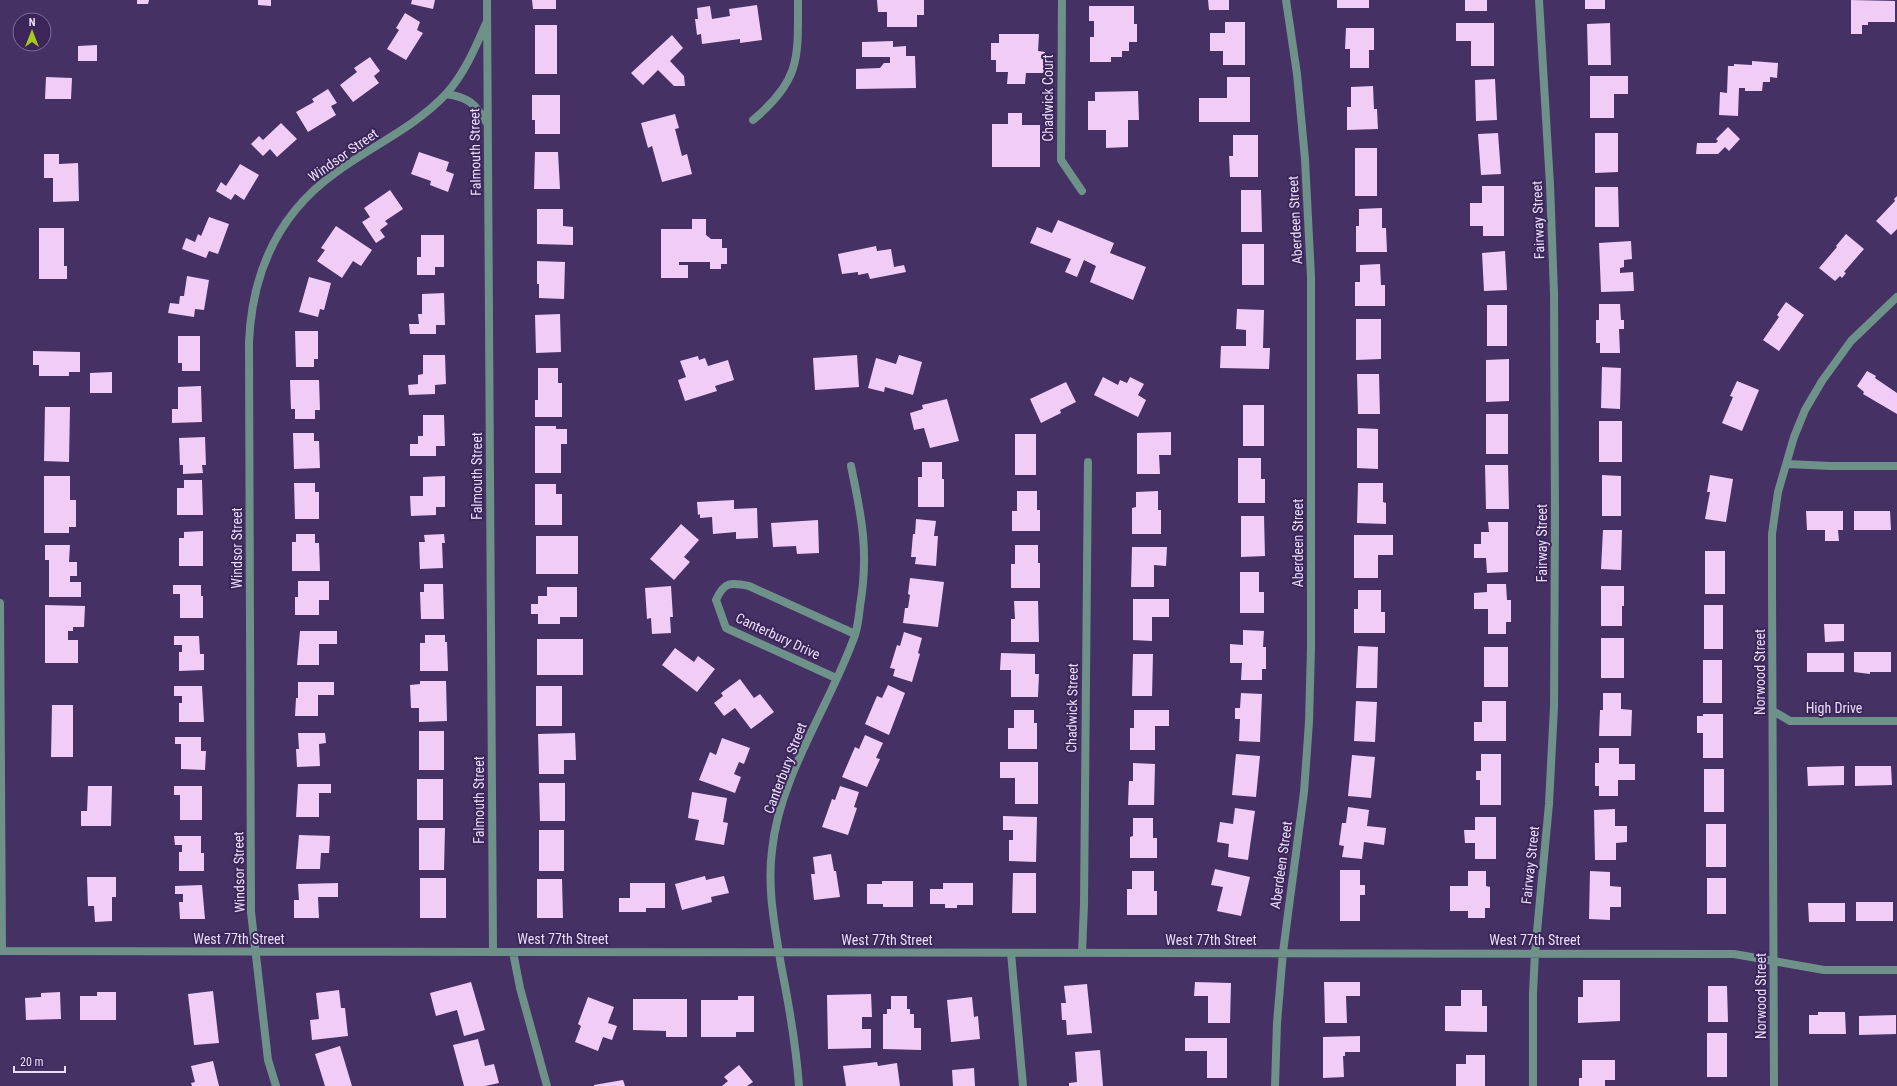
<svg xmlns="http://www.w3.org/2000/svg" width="1897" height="1086" viewBox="0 0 1897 1086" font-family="'Roboto Condensed',sans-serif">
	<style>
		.building { fill: #f1ccf7 }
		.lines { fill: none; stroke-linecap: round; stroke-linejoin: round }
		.minor { stroke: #6e918a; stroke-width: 8 }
		.labels { text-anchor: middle; stroke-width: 4; stroke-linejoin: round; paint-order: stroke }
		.street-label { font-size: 14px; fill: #e8ddfc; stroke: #3c2659 }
	</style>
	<rect width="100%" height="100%" fill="#463164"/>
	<!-- building -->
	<path class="building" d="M137,0H149L148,4H137Z
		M258,0H271V6L258,5Z
		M412,0H435L433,9L411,4Z
		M532,0H556V9H533Z
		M877,0H924V15H917V27H887V12H878Z
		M1208,0H1229V10H1209Z
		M1337,0H1369V8H1337Z
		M1465,0H1487V11H1465Z
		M1585,0H1605V9H1585Z
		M1851,0L1895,1V22H1868V25H1862V34H1851Z
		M757,5L762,40L740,43V39L702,44L701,34L697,35L695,19H698L697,8L710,6L712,19L730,16L729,9Z
		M1089,6H1134V24H1137V42H1129V51H1122V57H1111V62H1090V37H1094V21H1089Z
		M405,13L420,22L417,30L423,33L406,60L387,49L399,30L396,28Z
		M1225,22H1245V65H1223V51H1210V33H1225Z
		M1456,23H1494V66H1471V41H1456Z
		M1610,23L1611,65H1588L1587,24Z
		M535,25H557V74H535Z
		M1346,28H1374V50H1369V68H1350V49H1345Z
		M999,34H1039L1038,51L1045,52L1044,73H1026L1025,84H1007L1008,72H996V60H991V43H999Z
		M672,35L683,48L670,61L684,76L685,86H674L658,70L643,85L631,73Z
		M893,41V47L906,46V56H915L916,88L856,89V69L880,68L884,63H890V57H862V42Z
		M97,45V61H78V46Z
		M370,57L380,71L374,76L379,83L353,102L340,85L357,72L354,68Z
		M1752,61L1778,63L1777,78L1770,77V82H1763L1762,91H1745V88H1739L1738,116L1719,115L1720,92L1727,93L1728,66H1734V64L1752,65Z
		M1590,76H1628V94H1614V118H1590Z
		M46,77L72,78L71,99H45Z
		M1227,77H1250V122H1199V98H1227Z
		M1495,79L1497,120L1476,121L1475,80Z
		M1373,86L1374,109H1377L1378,129L1347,130V107H1351V87Z
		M328,89L337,103L331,106L336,115L308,132L296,112L314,102L312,99Z
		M1138,91L1139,120H1128V147L1106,148V130H1088V101H1095V92Z
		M532,95H560V134H535V120H532Z
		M1008,113H1022V125H1040V167H992V124H1008Z
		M675,114L679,128L675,129L682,156L687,154L692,174L662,182L652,146L648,148L641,123Z
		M281,123L297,139L277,157L270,149L263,156L251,144L259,136L263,140Z
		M1728,127L1740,139L1729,151L1725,147L1718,154H1696L1697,143H1716L1718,141L1716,139Z
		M1498,133L1501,174L1481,175L1478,134Z
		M1595,133H1618V172L1595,173Z
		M1233,135H1258V177H1230L1229,156H1233Z
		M1355,148H1377V196H1355Z
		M419,152L449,162L446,171L454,174L448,192L430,185L431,181L411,174Z
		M535,152H558L560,189H534Z
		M44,154H59V164L78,163L79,201L53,202V178H44Z
		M240,164L259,175L244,200L235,194L231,200L216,191L221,182L226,186Z
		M1482,186H1504V236H1483V226H1470V203H1482Z
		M1595,187H1618L1619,227H1595Z
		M390,190L403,209L385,221L388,224L380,230L385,237L376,243L362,222L370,217L364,208Z
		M1241,190H1261L1262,232H1241Z
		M1897,196V229L1891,235L1876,221L1895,201L1894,199Z
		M1382,208V228H1386L1387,252H1356V226H1359V209Z
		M537,209H563V226L573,227V245L537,244Z
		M209,217L229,224L218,254L209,251L206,258L182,249L186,238L195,242L198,234L201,236Z
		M692,219H706V235L711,239H722V248H727V264H721V269H710V262H679V265H688V278H661V229H692Z
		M1058,220L1114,243L1110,253L1146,267L1133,300L1090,282L1096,266L1084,260L1077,277L1065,272L1071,259L1030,243L1037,227L1052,233Z
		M336,226L372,250L361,266L353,261L342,278L317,261L325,250L321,248Z
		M39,228H64V266H67V279H39Z
		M1846,234L1864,249L1844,272L1846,273L1842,278L1840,276L1835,281L1819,268L1837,247L1836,246Z
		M421,235H444V267H435V275H417V257H421Z
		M1631,241L1632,259L1624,260V267L1620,268V273L1633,272L1634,291L1601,292L1599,243Z
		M1242,244H1264V285H1242Z
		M876,246L877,251L891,249L894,267L904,265L906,272L870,279L868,273L858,275V272L842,274L838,254Z
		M1505,251L1507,290L1484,291L1482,253Z
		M537,261L565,262L564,299L539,298V284H537Z
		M1380,264L1381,285H1385V306H1355V282H1360V265Z
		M187,276L209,280L204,310L195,309L194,317L168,313L170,303L179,304L180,296H184Z
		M309,277L331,283L324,310L320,309L318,317L299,312Z
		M444,293L445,325H436V334H410L409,324H419L418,314H422V294Z
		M1786,302L1804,315L1779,351L1763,340L1779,317L1777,315Z
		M1599,304H1620L1621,320H1624V329H1619L1620,353H1600V343H1596V320H1599Z
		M1487,305H1507V346H1487Z
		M1237,309L1264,310L1263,348H1270L1269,369L1220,368L1221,346H1246V330L1236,329Z
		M560,314L561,352L536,353L535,315Z
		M1356,319H1381V359L1356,360Z
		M295,331H318V359H314V367H296Z
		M178,336H200V371H182V363H178Z
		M33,351L80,352V372H69V376H39V365H33Z
		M423,355H445L446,384L435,385V394L409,395L408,385L418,384V375L423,374Z
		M857,355L859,387L815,390L813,358Z
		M899,355L922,362L913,395L885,387L884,392L868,388L876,358L896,364Z
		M698,356L699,360L705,358L708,366L728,360L734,380L715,386L717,391L685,401L678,380L686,377L680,361Z
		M1509,359V401L1486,402V360Z
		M1602,367L1621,368L1620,409L1601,408Z
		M538,368H558V383H562V417H535V400H538Z
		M1867,371L1876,376L1875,378L1897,393V414L1863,394L1864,392L1857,386Z
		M112,372V393H90V373Z
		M1357,374H1379L1380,414H1358Z
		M1103,377L1118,385L1120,380L1127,383L1130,377L1144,384L1138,395L1146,400L1138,417L1094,395Z
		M290,380H319L320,410H315V419H295V409H291Z
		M1737,381L1759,390L1742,431L1722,423L1733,397L1730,396Z
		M1066,382L1076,402L1060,410L1061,413L1041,423L1030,399Z
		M201,386L202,422L172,423V409H178V387Z
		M947,399L959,441L930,448L924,428L914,430L910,413L923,409L922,405Z
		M1243,405H1264V446H1243Z
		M45,407H70L69,462L44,461Z
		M1486,414H1508V454H1486Z
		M423,415H444L445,446H436V456H410V444H418V436H423Z
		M1599,421H1622V462H1599Z
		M535,426H556V429H567V444H561V473H535Z
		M1357,428L1378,429V469L1357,468Z
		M1171,432V455H1159L1160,474H1137V433Z
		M293,433H314V441H319L320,468L294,469Z
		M1015,434H1036V475H1015Z
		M205,437L206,465H202L203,473L183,474V465H180L179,438Z
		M1238,458H1261V479H1265V503H1238Z
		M922,462H942V479H944V507H918V477H922Z
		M1485,465H1508L1509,509H1486Z
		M1602,475L1621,476V516H1602Z
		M1710,475L1733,479L1726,522L1705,519L1710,492H1707Z
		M44,476H70V500H76V527H69V533H44Z
		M445,476V507H436V515L411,516L410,496H423V477Z
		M184,480H202L203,515H177V488H184Z
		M294,483H315V492H319V519H295Z
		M1358,483H1383V502L1386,503V524L1357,523Z
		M535,484H556V494H562V525H535Z
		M1017,491H1037V510H1040V531H1012V511H1017Z
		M1158,491V510H1161V534H1132V508L1136,507V492Z
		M734,500V509L757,508L758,538L736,539V532L713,534L712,517L700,518V514L698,515L697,502Z
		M1806,511H1843V530H1838L1839,541H1825V530H1807Z
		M1854,511H1890L1891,530H1854Z
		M1241,516H1264L1265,556L1241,557Z
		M916,519L936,521L934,536H938L936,566L915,564L916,557H911L913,534H915Z
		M818,520L819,553L797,554L796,546L773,547L771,523Z
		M1488,522H1508V572L1487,573L1486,558H1474V544H1481V532H1489Z
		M681,524L699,540L684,557L690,562L674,580L650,559Z
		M1603,530H1622L1621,570L1601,569Z
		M203,531V566H179V538H184V532Z
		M296,534H315V543H319L320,571H292V542H296Z
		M444,534L445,543H442L443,568L420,569L419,542H425L424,535Z
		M1354,535H1393V555H1378V578H1354Z
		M536,536H578V574H536Z
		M45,545H70L69,562H77V576H70V582H81V597H49V560H45Z
		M1015,545H1038V563H1040V588H1011V564H1015Z
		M1132,547H1167L1166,566L1154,565V587H1131Z
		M1705,551H1725V594H1705Z
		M1240,572H1259V592H1264V613H1240Z
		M910,578L944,582L938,627L903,623L905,608H908L910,595L908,594Z
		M298,581H329V600H319V615H295V597H298Z
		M424,584H443L444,619H421L420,592H424Z
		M1487,584H1506L1507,600H1511V622H1506V634H1488V609H1474V593L1487,592Z
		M173,585H201V596H203V618H180V594H173Z
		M671,586L673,617H670L671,633L652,634L651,618L647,619L645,588Z
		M1601,586H1624V606H1622V626H1601Z
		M547,587H577V617H560V624H538V614H531V604H538V596H547Z
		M1358,590H1381V612H1385V633H1354V609H1358Z
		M1133,599H1169V617H1152V641L1133,640Z
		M1014,601H1038L1039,642H1011V619H1015Z
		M45,605L85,606L84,627H73V631H68V640H78V663H45Z
		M1704,605H1723V649H1704Z
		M1824,624H1844V641L1825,642Z
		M1243,630L1264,631L1263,647H1266V669H1262V680H1241L1242,663H1230V644L1243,645Z
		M300,631H337V644H319V665H297Z
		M904,632L922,638L918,653L920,654L912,682L893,676L895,669L890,668L897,645L900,646Z
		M425,635H445V642H447L448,671H420V643H425Z
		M174,636H199L200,654H204V670L179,671V652H182V645H174Z
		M1601,638H1624V678H1601Z
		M537,639H583V675H537Z
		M1358,646L1378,647L1377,688H1356Z
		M1484,647H1508V687H1484Z
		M675,648L694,662L698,656L715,669L697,692L662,665Z
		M1854,652H1891V672H1870V674L1854,672Z
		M1001,653L1035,654V674H1039L1038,697H1011V670H1000Z
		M1807,653H1844V672H1807Z
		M1133,654H1153L1152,696H1132Z
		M1703,660H1722V703H1703Z
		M740,679L754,698L760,694L774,712L751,729L735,708L724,716L714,703L723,696L721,693Z
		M420,681H446L447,721L419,722V708H411L410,685L420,684Z
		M298,682H334V695H318V716H295L296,698H298Z
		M888,685L905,693L889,735L865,724L877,696L882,698Z
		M174,686H202L204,722H179V703H182V696H174Z
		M536,686H562V726H536Z
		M1241,693L1262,694L1260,742L1239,741L1240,719H1235V708H1240Z
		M1603,693H1621V709L1632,710L1631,736H1599L1600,710H1603Z
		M1356,701L1377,702L1375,742L1354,741Z
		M1482,701H1506V741H1474V722H1482Z
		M52,705H73V757H51Z
		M1014,710H1034V723H1037V749H1008V728H1014Z
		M1134,710H1169V726H1155V750H1130V728H1134Z
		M1703,714H1723V758H1703V733H1697V716H1703Z
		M419,731H444V770H419Z
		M298,733H325L326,743L319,744L320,766L297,767L296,749H299Z
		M575,733L576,760H564V774H539L538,734Z
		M865,735L883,743L876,758L880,759L867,787L842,777L855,747L859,749Z
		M175,737H201V751H206L205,770L181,769V744H175Z
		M722,738L750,748L744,764L739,762L734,774L741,777L735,793L699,780L710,752L716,755Z
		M1599,748H1619V764H1635V780H1618V796H1599V786H1595V763H1599Z
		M1236,754L1260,756L1256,797L1232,795Z
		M1481,754H1501V805H1480V780H1476V771H1481Z
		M1352,755L1375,757L1371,798L1348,796Z
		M1000,762H1038V804H1015V778H1000Z
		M1133,763L1155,764L1154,805H1128L1129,781H1133Z
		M1844,766V785L1808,786L1807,767Z
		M1855,766H1891L1892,785L1855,786Z
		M1704,769H1724V812H1704Z
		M417,779H443V820H417Z
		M539,783H565V821H540Z
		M298,784H331V793H319V817H296Z
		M88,786H112L111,826H81V811H87Z
		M174,786H202V820H180V795H174Z
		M840,786L859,792L854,807L857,808L848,835L822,827L832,799L835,800Z
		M692,792L727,798L723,822L728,823L724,845L695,840L699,820L688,818Z
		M1348,807L1369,810L1367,826L1386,828L1384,845L1364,842L1362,859L1342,857L1344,846L1339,845L1342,823H1346Z
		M1235,808L1255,811L1248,860L1228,857L1229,844L1217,842L1220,822L1233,824Z
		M1615,809V826H1627V842L1616,843V860H1595L1594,810Z
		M1003,816L1037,817L1036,862L1009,861V840H1013V830H1003Z
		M1475,817H1496V859H1475V843H1465L1464,830H1475Z
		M1133,818H1153V838H1157V858H1130V837L1133,836Z
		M1706,824H1726V867H1706Z
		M419,828H445L444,870H419Z
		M539,830H564V871H539Z
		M299,835L330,836L329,853H321L320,869H296Z
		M174,836H201V853H204V871H179V852H182V845H175Z
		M831,854L834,871H836L840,897L814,900L811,874H815L813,857Z
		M1215,869L1250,877L1241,916L1217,911L1223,887L1211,885Z
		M1340,870H1360V885H1365V895H1360V921H1340Z
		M1132,871H1154V891H1157V915H1127V889H1132Z
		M1468,871H1486V886L1490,887V908H1485V918H1468V911H1450V886H1468Z
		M1590,871L1610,872V886L1621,887V907H1610V920L1589,919Z
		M1013,873H1036V913H1012Z
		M705,876L706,880L724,876L729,893L711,897L712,902L682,910L675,884Z
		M87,877H116V897H112V921L95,922L94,906H88Z
		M420,878H446V918H420Z
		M1707,878H1726V914H1707Z
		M537,879H562L563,918H537Z
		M882,881H913V907H883V904H867V884H882Z
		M338,883V897H318L319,918H294V900H299L298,884Z
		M630,883H665V908H646V912H619V898H630Z
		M943,883H973V905H957V908H945V904H930V889H943Z
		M202,885L205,919H180L179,902H183V894H175V886Z
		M1856,902H1893V921H1856Z
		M1808,903H1845V922H1809Z
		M1583,980H1620V1021L1578,1023V997H1583Z
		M471,982L485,1030L464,1036L457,1010L436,1016L430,993Z
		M1195,982L1231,983L1230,1023H1208V996H1194Z
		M1324,982H1360V996H1346L1347,1023H1325Z
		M1087,984L1092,1033L1067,1035L1066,1020H1062L1061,1003H1066L1064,986Z
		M1708,986H1727L1728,1022H1708Z
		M339,990L341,1008H345L348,1036L312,1040L310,1020L319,1019L316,993Z
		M1461,990H1482V1006H1487V1032L1445,1031V1006H1461Z
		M213,991L219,1043L194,1045L188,994Z
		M60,992L61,1019L26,1020L25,998L41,997V993Z
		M97,992H116V1020H80V996H97Z
		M871,994L872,1017H862V1029H871V1048L828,1049L827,995Z
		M738,996H754V1032H736V1037H701V1000H738Z
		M891,996H907V1009H910V1014H914V1028H921V1050L883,1049V1014H887V1009H891Z
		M588,997L614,1007L608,1023L617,1026L612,1040L603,1037L598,1051L575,1042L581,1026L578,1024Z
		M972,997L974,1017L978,1016L980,1039L951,1042L947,1000Z
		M633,999H687V1037H666V1031L633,1030Z
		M1818,1012H1845L1846,1034H1809V1015H1818Z
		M1896,1015V1034L1859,1035V1016Z
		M1707,1033H1727V1077H1707Z
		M1360,1036V1052H1345V1056H1343L1344,1077L1323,1078V1037Z
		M1185,1038H1227V1078H1207V1051H1185Z
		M478,1039L485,1066L494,1064L499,1083L485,1086H464L453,1045Z
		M340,1046L352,1086H325L315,1054Z
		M1100,1050L1103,1086H1069V1083L1077,1082L1075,1052Z
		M1466,1055H1485V1086H1456V1064H1466Z
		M1582,1060H1615V1080H1605V1086H1579V1078H1582Z
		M213,1061L219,1086H192L191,1083L195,1082L191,1066Z
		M877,1062L878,1066L897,1063L900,1086H846L843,1066Z
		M739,1065L753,1082L747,1086H722L728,1081L724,1077Z
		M974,1068L975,1086H953L952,1070Z
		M623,1080L625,1086H594V1085Z"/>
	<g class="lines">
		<!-- minor -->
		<path class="minor" d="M487,0L493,952
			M1062,0L1061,160L1082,191
			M446,94C469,97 475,104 487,123
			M753,120C801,80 798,58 798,0
			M1787,464L1831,466H1897
			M0,603L2,951
			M836,678L726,628L716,600C724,582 730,582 749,586L855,634
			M1773,711L1790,721H1897
			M0,951L1734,954L1824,970H1897
			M513,952L520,988L547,1086
			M1011,953L1023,1086
			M1082,953L1084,904L1088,462
			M276,1086L268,1060L251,912L249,342C252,273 278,214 335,173C371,146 414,128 446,94C465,73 476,46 487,21
			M799,1086C796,1045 789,1005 781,965C775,927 767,889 772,850C780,774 830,706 855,635C858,626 859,615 860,606C869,553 862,518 851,466
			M1275,1086L1277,1023L1283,952L1304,792L1309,722L1311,648V277L1305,159L1297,74L1286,0
			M1533,1086V993L1535,953L1549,804L1554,707L1555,517L1554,293L1550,185L1539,0
			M1774,1086L1772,591V534L1778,492L1794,437L1805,410L1822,381L1851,341L1897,297"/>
	</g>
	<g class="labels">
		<!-- street labels -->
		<g class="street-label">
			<text transform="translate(1048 98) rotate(-90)" y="5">Chadwick Court</text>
			<text transform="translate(475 152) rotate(-91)" y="5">Falmouth Street</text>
			<text transform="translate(343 155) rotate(-35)" y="5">Windsor Street</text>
			<text transform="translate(1295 220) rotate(-93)" y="5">Aberdeen Street</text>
			<text transform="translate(1538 220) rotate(-92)" y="5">Fairway Street</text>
			<text transform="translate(477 476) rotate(-90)" y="5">Falmouth Street</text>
			<text transform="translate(1298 543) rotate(-90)" y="5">Aberdeen Street</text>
			<text transform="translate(1542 543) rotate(-90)" y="5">Fairway Street</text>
			<text transform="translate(237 548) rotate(-90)" y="5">Windsor Street</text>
			<text transform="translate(778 636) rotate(25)" y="5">Canterbury Drive</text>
			<text transform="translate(1760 672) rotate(-90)" y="5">Norwood Street</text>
			<text transform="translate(1072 708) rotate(-89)" y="5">Chadwick Street</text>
			<text x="1834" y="713">High Drive</text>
			<text transform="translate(785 768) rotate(-69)" y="5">Canterbury Street</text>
			<text transform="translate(479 800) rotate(-90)" y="5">Falmouth Street</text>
			<text transform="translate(1281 865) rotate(-82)" y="5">Aberdeen Street</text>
			<text transform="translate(1530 865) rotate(-84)" y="5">Fairway Street</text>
			<text transform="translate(239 872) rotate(-91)" y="5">Windsor Street</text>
			<text x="239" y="944">West 77th Street</text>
			<text x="563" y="944">West 77th Street</text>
			<text x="887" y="945">West 77th Street</text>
			<text x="1211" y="945">West 77th Street</text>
			<text x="1535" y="945">West 77th Street</text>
			<text transform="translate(1761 996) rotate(-90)" y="5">Norwood Street</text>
		</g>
	</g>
	<!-- north arrow -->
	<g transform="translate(32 32)"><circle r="19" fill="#3c2659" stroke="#816f9a"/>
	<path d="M0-3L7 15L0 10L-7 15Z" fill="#a6c821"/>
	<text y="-6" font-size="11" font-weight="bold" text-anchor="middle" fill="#e8ddfc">N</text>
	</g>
	<!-- scale -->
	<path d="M14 1066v6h51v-6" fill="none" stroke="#e8ddfc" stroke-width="2"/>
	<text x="20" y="1066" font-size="12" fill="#e8ddfc" stroke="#3c2659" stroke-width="3" paint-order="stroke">20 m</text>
</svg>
